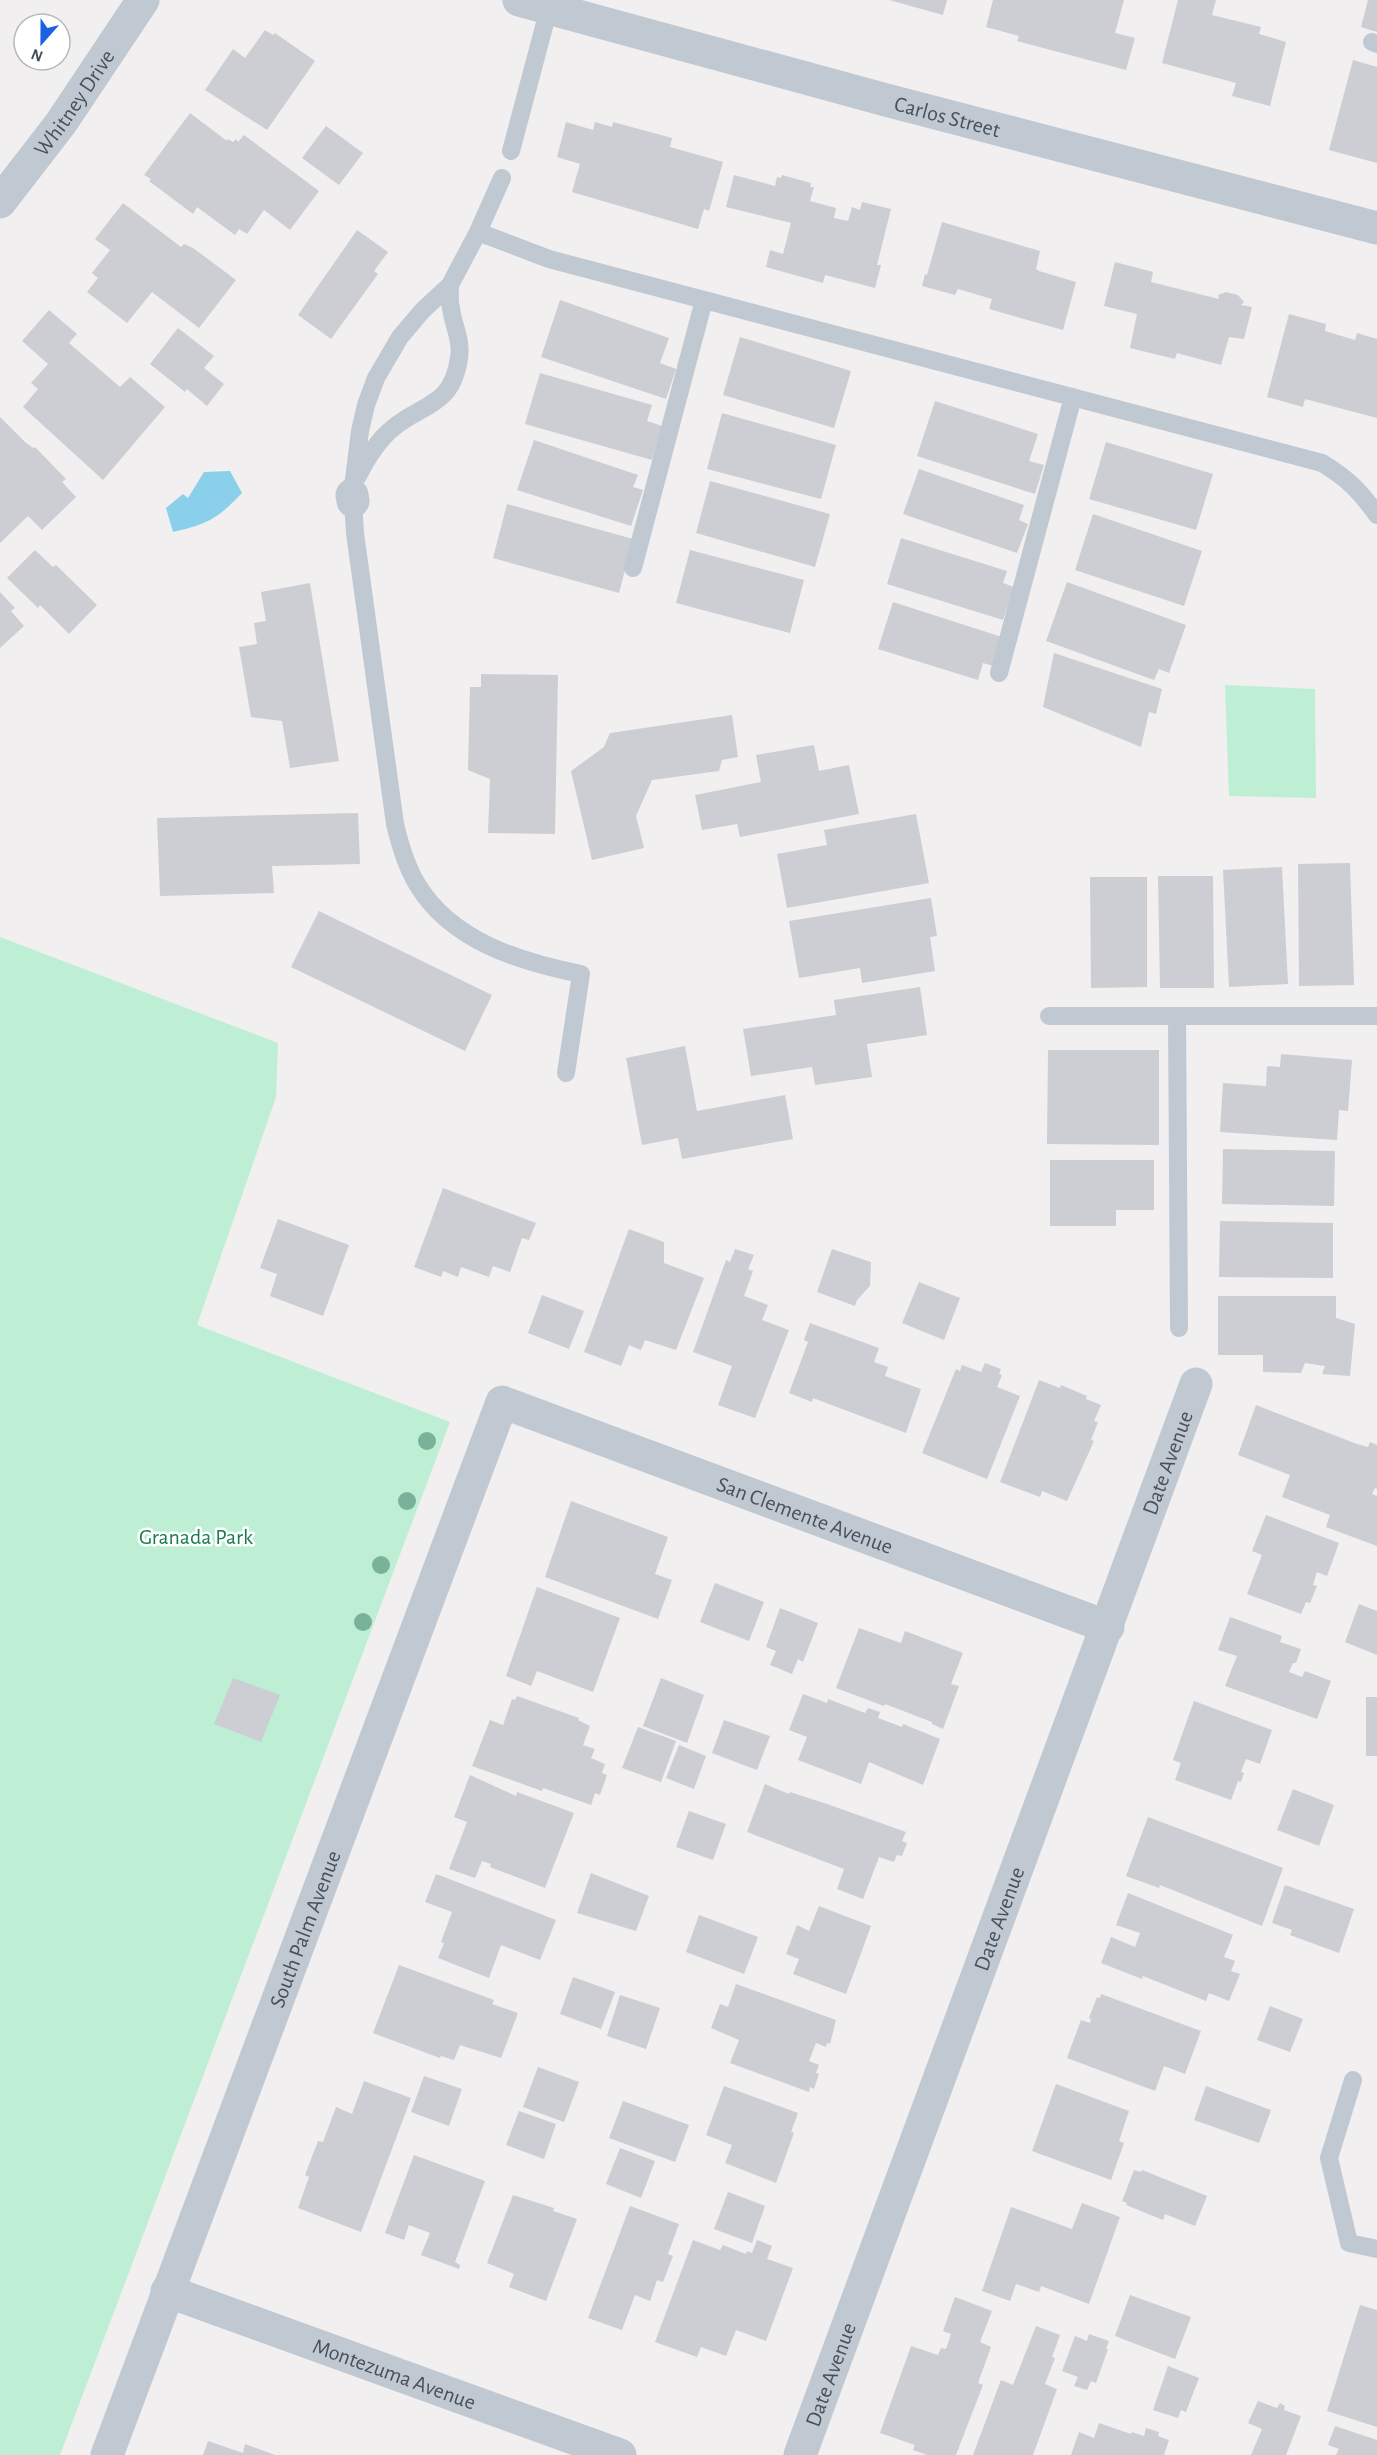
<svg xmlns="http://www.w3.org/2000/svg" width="1377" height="2455" viewBox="0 0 1377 2455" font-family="'Alegreya Sans',sans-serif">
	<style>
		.green { fill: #beefd4 }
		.water { fill: #8bd0eb }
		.building { fill: #ccced4 }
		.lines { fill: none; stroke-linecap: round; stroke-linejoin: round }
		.service { stroke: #c0c8d1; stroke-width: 18 }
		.minor { stroke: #c0c8d1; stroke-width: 33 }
		.tree { fill: #7ab199 }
		.labels { text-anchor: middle; stroke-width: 5; stroke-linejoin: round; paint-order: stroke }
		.street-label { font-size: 22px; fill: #47515c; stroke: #fff }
		.park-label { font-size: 22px; fill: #187e52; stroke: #fff }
	</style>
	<rect width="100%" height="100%" fill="#f1efef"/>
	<!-- green -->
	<path class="green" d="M1225,685L1315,689L1316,798L1229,796Z
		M0,937L278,1043L276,1097L197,1325L450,1422L60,2455H0Z"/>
	<!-- water -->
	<path class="water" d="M230,471L242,493C217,519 208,524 173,532L166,508L183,494L188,498L204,472Z"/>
	<!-- building -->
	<path class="building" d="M889,0H947L943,15Z
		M993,0H1124L1115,33L1135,38L1126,70L1017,41L1019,36L986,27Z
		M1178,0H1216L1212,15L1261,27L1259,34L1286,42L1270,106L1232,96L1236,83L1162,63Z
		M1368,0H1377V32L1361,27Z
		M265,30L273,35L275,33L315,61L267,130L205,90L233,49L245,58Z
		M1353,60L1377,67V163L1329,150Z
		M190,113L227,141L228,139L233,142L236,139L238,142L244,135L319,191L290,230L264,210L247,234L239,229L235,235L197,207L193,214L149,181L151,179L144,175Z
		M566,122L593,130L595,122L612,127L613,122L672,138L670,147L723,162L709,211L704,209L698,229L572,192L580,164L557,157Z
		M326,126L363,153L339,185L302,158Z
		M734,175L775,186L777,177L781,178L782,175L811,183L810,187H814L810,201L836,208L834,218L848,221L852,207L860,210L862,202L891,209L877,265H881L875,288L825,275L823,283L766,267L770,250L783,254L791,223L726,207Z
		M123,203L181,247L184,244L193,248L236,280L199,328L152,292L127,323L87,292L98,278L92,273L110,250L95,239Z
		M942,222L1040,251L1036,269L1039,271L1076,282L1063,330L989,309L992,299L958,289L955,295L922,286L925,274L927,275Z
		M357,230L388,252L374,271L378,274L331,339L298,315Z
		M1115,262L1153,272L1151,282L1219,299L1218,295L1226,292L1238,295L1244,302L1241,305L1252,307L1244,339L1229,337L1221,365L1177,353L1175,359L1130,348L1137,314L1104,306Z
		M560,300L669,338L660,363L676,369L666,399L541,357Z
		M49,310L77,334L69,343L120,387L130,377L165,407L103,480L23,407L38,389L31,383L48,364L22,341Z
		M1289,314L1326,324L1325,331L1355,340L1357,333L1377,339V418L1305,399L1303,407L1267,397Z
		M178,328L214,356L204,368L224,384L207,406L187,389L185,392L150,364Z
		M740,337L851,371L834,428L723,395Z
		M540,373L652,405L647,421L662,426L652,460L525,424Z
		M935,401L1038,434L1029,461L1044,465L1035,494L917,456Z
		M722,413L836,445L821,499L707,469Z
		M0,417L25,442L33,448L35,447L66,479L62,482L76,497L42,530L28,516L0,543Z
		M534,440L638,475L633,487L643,490L631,526L517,490Z
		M1106,442L1213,474L1196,530L1089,499Z
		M919,469L1024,505L1019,520L1028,524L1017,553L903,514Z
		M710,481L830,514L815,567L696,533Z
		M507,504L633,539L619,593L493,558Z
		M1093,514L1202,551L1184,606L1075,570Z
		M901,538L1007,571L1003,583L1014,587L1003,620L887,584Z
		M35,550L53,567L56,565L97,605L69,634L40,605L38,608L7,578Z
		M690,550L804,580L790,633L676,603Z
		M1067,582L1186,625L1169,673L1159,669L1154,680L1046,641Z
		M310,583L339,761L290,768L282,721L251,717L239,647L257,644L254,623L266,621L261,592Z
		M0,592L15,608L11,611L24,626L0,648Z
		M893,602L1002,637L993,666L983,663L978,680L878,649Z
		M1054,653L1162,689L1156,714L1149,712L1141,747L1043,707Z
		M481,674L558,675L555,834L488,833L490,779L468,770L470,687H481Z
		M732,715L738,757L722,760L719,771L652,780L636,816L644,848L592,860L571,771L604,747L610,733Z
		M814,745L819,771L849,765L859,814L740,837L737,824L702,830L695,795L761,782L756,755Z
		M358,813L360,864L272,866L274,893L160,896L157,818Z
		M916,814L929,883L787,908L777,854L827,845L824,830Z
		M1350,863L1354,985L1299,986L1298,864Z
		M1282,867L1288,984L1229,987L1223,870Z
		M1158,876H1213L1214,988H1160Z
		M1090,877H1147V987L1091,988Z
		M931,898L937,936L930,937L935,971L862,983L860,968L799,978L789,921Z
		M319,911L492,995L465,1051L291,967Z
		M920,987L927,1035L867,1044L872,1077L815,1085L812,1067L751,1076L743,1029L836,1015L834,1000Z
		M685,1046L697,1111L785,1095L793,1139L682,1159L678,1138L642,1145L626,1058Z
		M1048,1050H1159V1145L1047,1144Z
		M1281,1054L1352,1060L1348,1111L1339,1110L1337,1140L1220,1132L1223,1083L1266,1086L1267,1066L1280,1067Z
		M1223,1149L1335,1151L1334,1206L1222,1204Z
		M1050,1160H1154V1210H1116V1226H1050Z
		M443,1188L536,1223L529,1240L522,1238L510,1272L493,1266L489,1277L461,1267L458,1277L443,1271L441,1277L414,1267Z
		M278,1219L349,1245L323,1316L270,1296L277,1274L260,1268Z
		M1220,1221L1333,1223V1278L1219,1277Z
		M629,1229L664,1242V1263L704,1278L676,1350L645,1340L641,1350L629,1345L621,1366L584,1352Z
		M735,1249L754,1255L748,1269L753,1271L744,1296L768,1305L762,1320L789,1330L755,1418L718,1405L732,1366L693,1352L726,1260L730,1262Z
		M832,1249L871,1262L870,1286L857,1300L855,1306L817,1292Z
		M919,1282L960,1298L944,1340L902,1323Z
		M542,1295L584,1311L569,1349L528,1333Z
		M1218,1296H1336V1318L1355,1324L1350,1376L1322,1374L1325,1366L1305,1363L1301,1373L1263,1372V1355H1218Z
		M810,1323L879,1348L874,1362L888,1367L885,1376L921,1389L906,1433L813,1398L812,1402L789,1393L808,1342L804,1340Z
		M985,1363L1001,1369L999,1374L1002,1375L997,1387L1020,1396L987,1479L922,1453L956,1369L960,1371L962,1365L981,1372Z
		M1039,1380L1060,1388L1061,1385L1087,1396L1086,1399L1101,1405L1094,1421L1098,1422L1091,1440L1094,1441L1067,1501L1042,1491L1040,1497L1000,1482Z
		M1256,1405L1357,1444L1368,1447L1370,1442L1377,1445V1489L1375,1488L1372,1494L1377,1496V1546L1326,1527L1330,1515L1282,1497L1290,1475L1238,1455Z
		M571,1501L668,1537L655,1574L672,1580L658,1619L545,1577Z
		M1266,1515L1339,1543L1327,1576L1317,1572L1313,1585L1317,1586L1310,1603L1306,1602L1301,1614L1247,1594L1262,1555L1252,1551Z
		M715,1583L764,1602L749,1641L700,1622Z
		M537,1587L620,1618L593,1692L537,1671L531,1686L506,1676Z
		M1359,1604L1377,1611V1655L1345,1642Z
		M780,1608L818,1623L803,1662L798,1659L792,1674L770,1665L776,1651L766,1647Z
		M1230,1617L1282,1636L1280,1642L1301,1649L1296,1663H1293L1289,1672L1302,1677L1305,1671L1331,1681L1317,1719L1225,1686L1237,1656L1218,1650Z
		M859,1628L901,1643L905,1631L963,1653L951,1684L959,1686L943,1729L932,1724V1722L885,1704L884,1706L836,1688Z
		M233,1678L280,1695L261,1742L214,1724Z
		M661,1678L704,1695L687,1743L643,1726Z
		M803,1694L827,1703L828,1699L865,1713L868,1708L880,1712L878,1718L902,1727L903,1724L940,1739L923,1785L869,1762L861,1784L798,1760L807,1737L789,1730Z
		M517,1696L579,1718L578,1720L590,1726L583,1745L595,1749L591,1758L605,1764L602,1773L607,1775L600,1795L595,1793L591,1805L543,1788L542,1791L472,1766L490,1720L503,1725L512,1699L515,1700Z
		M1366,1697H1377V1756H1366Z
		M1194,1701L1272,1730L1260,1764L1246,1759L1241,1772L1244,1773L1241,1782L1238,1781L1231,1800L1175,1780L1181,1763L1173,1760Z
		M724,1720L770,1736L757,1770L712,1753Z
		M638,1727L676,1741L661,1782L622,1768Z
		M679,1745L706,1756L694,1789L666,1778Z
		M470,1775L516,1796L517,1792L574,1813L545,1888L490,1867L491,1864L482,1861L475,1878L449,1869L467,1822L454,1817Z
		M765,1784L789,1794L790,1792L827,1804L906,1832L902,1841L907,1843L902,1856L897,1855L894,1862L879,1857L863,1899L837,1889L844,1869L747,1832Z
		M1293,1789L1334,1805L1319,1846L1277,1830Z
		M689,1811L726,1824L713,1860L676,1847Z
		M1148,1817L1283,1868L1262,1926L1160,1885L1159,1888L1126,1876Z
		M591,1873L649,1896L636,1931L577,1913Z
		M436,1874L556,1920L540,1960L501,1945L489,1978L438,1958L444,1943L441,1942L452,1912L425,1902Z
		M1285,1885L1354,1909L1339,1953L1290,1935L1292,1930L1272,1923Z
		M1128,1893L1233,1935L1224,1957L1235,1961L1231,1971L1240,1974L1229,2001L1209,1993L1206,2001L1143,1976L1142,1979L1101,1963L1111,1937L1135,1947L1140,1933L1116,1925Z
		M819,1906L871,1926L846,1994L793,1974L799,1959L786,1954L797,1925L809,1931Z
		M699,1915L758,1937L744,1974L686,1952Z
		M399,1965L494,2000L492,2004L518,2013L501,2058L460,2045L454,2060L441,2056L440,2058L373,2033Z
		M573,1977L615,1992L601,2029L560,2014Z
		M736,1984L836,2020L830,2044L827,2043L826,2047L816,2043L809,2061L819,2065L816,2073L819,2074L814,2089L810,2087L809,2092L730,2063L739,2040L711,2028L720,2004L728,2007Z
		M1101,1994L1201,2031L1185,2074L1164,2066L1155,2091L1067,2058L1081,2020L1090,2023L1091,2019L1089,2018L1097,1997L1100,1998Z
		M620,1995L660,2008L646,2049L607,2036Z
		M1270,2006L1303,2019L1290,2052L1257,2040Z
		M538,2067L579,2082L564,2122L523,2107Z
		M424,2076L462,2089L449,2126L411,2112Z
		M364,2081L411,2098L361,2232L298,2208L309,2177L305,2175L318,2141L323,2142L336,2107L352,2114Z
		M1056,2084L1129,2111L1119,2141L1124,2143L1111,2180L1032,2151Z
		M724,2086L798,2113L791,2132L794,2133L776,2183L725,2163L732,2145L706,2135Z
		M1206,2086L1271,2110L1259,2143L1194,2120Z
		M623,2101L689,2125L675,2162L609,2138Z
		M519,2111L556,2124L544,2159L506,2145Z
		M620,2148L655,2161L641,2198L606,2184Z
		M414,2155L485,2181L455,2262L460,2265L459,2269L421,2255L430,2233L409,2225L404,2240L385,2233Z
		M1134,2170L1141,2172L1142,2170L1207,2196L1195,2226L1165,2214L1163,2220L1126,2205L1127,2203L1122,2201Z
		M728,2192L765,2206L752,2243L714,2229Z
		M513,2195L554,2208L553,2211L577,2219L546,2301L509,2287L514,2274L487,2263Z
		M1082,2203L1120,2217L1089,2304L1041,2286L1039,2292L1016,2284L1010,2301L982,2291L1011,2207L1072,2229Z
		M630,2206L679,2224L668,2254L673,2256L663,2282L657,2280L650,2301L635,2295L622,2330L588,2318Z
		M693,2240L720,2250L723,2245L746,2254L747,2251L752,2253L757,2240L772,2246L767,2259L793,2268L766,2341L736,2330L726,2356L701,2347L697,2357L655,2342Z
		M1130,2295L1191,2317L1175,2359L1115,2336Z
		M955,2297L992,2311L980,2342L991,2347L978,2383L983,2385L956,2455H927L913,2450L915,2445L880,2433L911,2346L938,2355L941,2348L946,2349L951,2334L943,2331Z
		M1360,2305L1377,2310V2427L1327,2411Z
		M1036,2326L1060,2335L1052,2357L1055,2358L1045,2384L1057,2389L1033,2455H973L1001,2380L1013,2385Z
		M1089,2334L1109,2341L1106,2349H1108L1096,2383L1091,2381L1087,2390L1074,2386L1078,2377L1062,2371L1075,2336L1087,2341Z
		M1168,2366L1199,2378L1186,2412L1181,2410L1178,2418L1153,2410Z
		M1258,2401L1277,2408L1280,2403L1285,2406L1284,2410L1301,2416L1286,2455H1251L1262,2429L1248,2423Z
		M1099,2423L1131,2434L1132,2432L1144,2436L1146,2428L1159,2432L1158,2436L1169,2440L1164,2455H1071L1079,2432L1094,2438Z
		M1335,2426L1377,2440V2455H1336L1339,2449L1328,2445Z
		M208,2441L243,2453L245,2444L275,2455H203Z"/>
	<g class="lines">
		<!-- service -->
		<path class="service" d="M1372,42L1377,44
			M511,151L549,8
			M478,232L549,259L1322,463C1347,478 1360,491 1377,515
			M358,476C367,458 377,441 393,428C423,403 452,407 459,358C462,340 453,325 451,308C449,301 450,293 450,285
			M352,495L360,431L366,405L376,378L400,337L423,310L450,285L478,232L502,178
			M353,501L355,533L395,824C400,845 406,866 417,884C451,941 520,962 581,974L566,1073
			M633,568L704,300
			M999,673L1073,397
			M1049,1016H1377
			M1177,1016L1179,1328
			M1353,2080L1329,2158L1349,2243L1377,2249"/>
		<!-- minor -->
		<g class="minor">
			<path id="s1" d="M519,0L886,100L1377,228"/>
			<path id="s2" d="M0,202L61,123L143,0"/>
			<path d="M352,495L353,501"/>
			<path id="s3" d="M167,2291L620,2455"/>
			<path id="s4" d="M107,2455L502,1402L1108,1627"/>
			<path id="s5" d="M800,2455L1196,1384"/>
		</g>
	</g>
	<!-- trees -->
	<g class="tree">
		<circle cx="427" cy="1441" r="9"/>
		<circle cx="407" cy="1501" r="9"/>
		<circle cx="381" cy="1565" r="9"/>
		<circle cx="363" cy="1622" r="9"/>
	</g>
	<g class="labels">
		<!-- street labels -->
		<g class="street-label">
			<text dy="8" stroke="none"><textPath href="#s2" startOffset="124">Whitney Drive</textPath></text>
			<text dy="8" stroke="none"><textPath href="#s1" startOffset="444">Carlos Street</textPath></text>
			<text dy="8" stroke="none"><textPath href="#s5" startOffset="1058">Date Avenue</textPath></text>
			<text dy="8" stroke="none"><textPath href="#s4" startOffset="1448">San Clemente Avenue</textPath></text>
			<text dy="8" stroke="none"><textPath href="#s5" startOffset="572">Date Avenue</textPath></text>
			<text dy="8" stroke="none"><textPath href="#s4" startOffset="562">South Palm Avenue</textPath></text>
			<text dy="8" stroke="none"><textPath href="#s3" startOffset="242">Montezuma Avenue</textPath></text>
			<text dy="8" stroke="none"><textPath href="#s5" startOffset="86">Date Avenue</textPath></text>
		</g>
		<!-- park labels -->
		<g class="park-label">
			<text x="196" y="1544">Granada Park</text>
		</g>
	</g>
	<!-- north arrow -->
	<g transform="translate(42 42) rotate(201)"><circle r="28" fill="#ffffff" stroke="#b5b9be" stroke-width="1.5"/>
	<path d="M0-4.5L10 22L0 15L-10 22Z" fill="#1a63e0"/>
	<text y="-9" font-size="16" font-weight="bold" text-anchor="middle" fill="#47515c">N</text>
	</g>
</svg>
